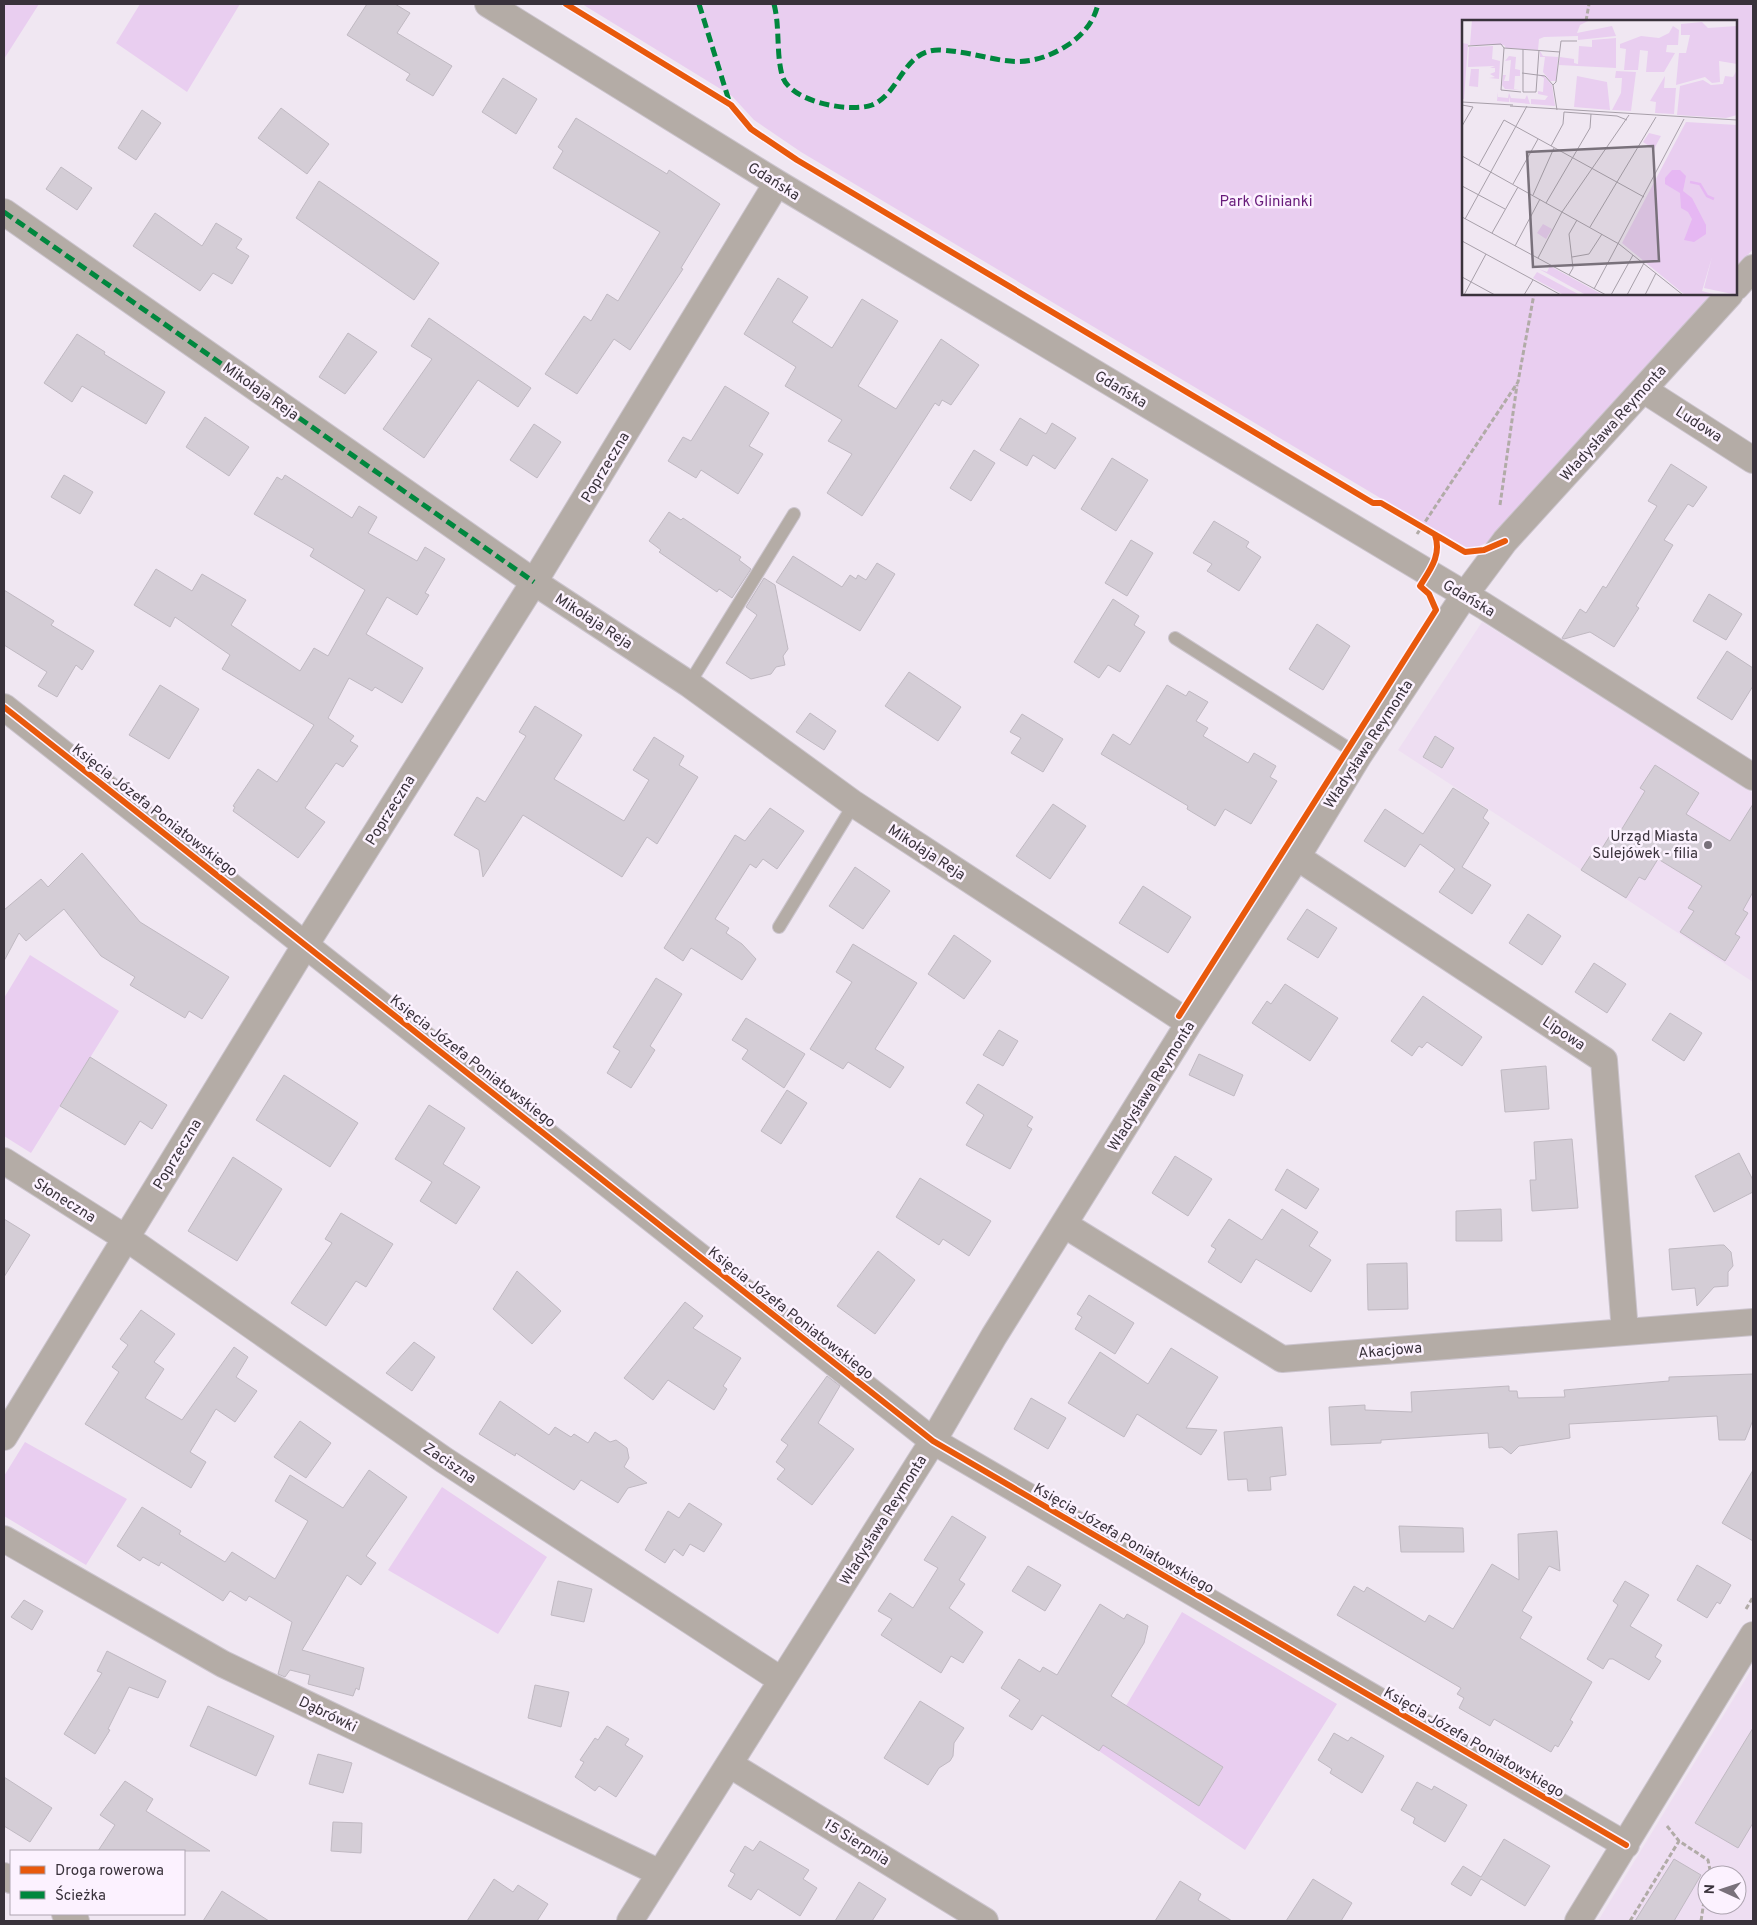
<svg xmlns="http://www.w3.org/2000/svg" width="1757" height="1925" viewBox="0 0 1757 1925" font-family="Overpass,sans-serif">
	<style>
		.built { fill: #eedef2; fill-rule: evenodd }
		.green { fill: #e9cef0 }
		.building { fill: #d4cdd6; stroke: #c0b9c2 }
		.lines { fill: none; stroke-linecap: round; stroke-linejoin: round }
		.service-casing { stroke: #cbc4cd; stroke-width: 14 }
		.minor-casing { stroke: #cbc4cd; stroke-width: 28 }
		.path { stroke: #b1aba7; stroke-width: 3; stroke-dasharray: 5 2.5; stroke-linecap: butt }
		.service { stroke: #b4aca6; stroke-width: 12 }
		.minor { stroke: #b4aca6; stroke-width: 26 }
		.quiet { stroke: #00873e; stroke-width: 5; stroke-dasharray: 10 5; stroke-linecap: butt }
		.cycleway-casing { stroke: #fcf2ff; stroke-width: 9 }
		.cycleway { stroke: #e8590c; stroke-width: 6 }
		.poi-dot { fill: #79717b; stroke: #fcf2ff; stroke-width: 2 }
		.labels { text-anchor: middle; stroke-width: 5; stroke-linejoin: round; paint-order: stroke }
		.street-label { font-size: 15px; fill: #39323b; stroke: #fcf2ff }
		.park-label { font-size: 15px; fill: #671a7a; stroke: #fcf2ff }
		.poi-label { font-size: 15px; fill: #39323b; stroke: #fcf2ff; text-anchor: end }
		.inset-river { fill: none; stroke: #e6b7f3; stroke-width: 2.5 }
		.inset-road { fill: none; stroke: #a79fa9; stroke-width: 1 }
		.view { fill: #79717b; fill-opacity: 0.15; stroke: #79717b; stroke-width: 2.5 }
		.inset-edge { fill: none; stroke: #39323b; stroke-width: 2.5 }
	</style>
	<rect width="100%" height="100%" fill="#f0e7f2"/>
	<!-- built -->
	<path class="built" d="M1482,622L1753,793V982L1398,750Z
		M1753,1667V1921H1598L1654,1829ZM1707,1875H1737V1905H1707Z"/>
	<!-- green -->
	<path class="green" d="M4,4H39L4,59Z
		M140,4H240L187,92L116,43Z
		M582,4H1753V249L1736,268V21H1463V294H1713L1495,539L1475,548H1464L801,152L754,120L732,96Z
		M30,955L119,1011L31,1153L4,1136V998Z
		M25,1442L127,1499L86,1565L4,1516V1476Z
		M442,1487L547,1557L498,1634L388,1570Z
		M1182,1612L1337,1704L1245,1850L1099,1751Z"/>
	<!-- building -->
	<path class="building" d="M367,4H395L410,13L397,33L452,66L433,96L406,80L410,74L347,35Z
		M503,78L537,99L516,134L482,112Z
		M281,108L329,144L307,174L258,138Z
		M142,110L161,123L136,160L118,148Z
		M576,118L667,174L669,170L720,204L681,268L683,269L630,350L614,339L577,394L545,374L584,316L591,321L607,294L618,301L660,232L553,168L563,151L558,147Z
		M61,167L92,188L77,210L46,189Z
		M319,181L439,263L414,300L296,218Z
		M155,213L202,246L216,223L242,239L236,248L249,256L232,284L213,273L200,291L133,246Z
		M778,278L808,297L792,322L832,348L862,299L898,321L858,386L896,409L941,339L979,365L951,405L942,400L939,406L935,403L862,516L827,493L852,454L828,441L842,420L785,386L796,367L744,334Z
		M429,318L531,388L518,407L478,380L424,458L383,429L432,359L411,346Z
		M348,333L377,352L345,394L319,377Z
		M77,334L105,352L104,354L165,392L146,424L82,386L72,402L44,383Z
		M725,386L769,413L749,446L763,454L738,494L701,470L696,478L668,461L683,437L691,441Z
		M205,417L249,447L229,476L186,447Z
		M1020,418L1046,434L1052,423L1076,438L1055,469L1033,455L1027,466L1000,450Z
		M534,424L561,442L537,478L510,460Z
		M974,450L995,463L971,501L950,488Z
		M1112,458L1148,480L1116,531L1081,509Z
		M1671,464L1707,487L1693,507L1688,504L1664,540L1673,545L1636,606L1639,608L1614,647L1590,632L1564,639L1562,638L1580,609L1586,613L1603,586L1606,588L1657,506L1648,501Z
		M64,475L93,492L80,514L51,497Z
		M285,475L352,518L359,506L377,517L368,533L417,561L425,547L445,559L425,593L429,595L417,615L387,597L366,634L423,668L402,703L375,687L372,691L349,678L328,718L354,736L350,741L358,746L343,767L336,763L305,808L325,822L298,858L233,811L235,807L233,806L258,769L277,782L314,725L222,669L230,655L175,617L170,627L134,605L156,569L192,591L202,574L246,600L231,625L300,671L314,648L328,656L365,590L310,556L314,549L254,514L277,477L282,480Z
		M669,512L681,520L683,518L741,557L739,560L751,569L732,598L719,589L717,592L659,552L661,550L649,541Z
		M1214,521L1249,542L1246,547L1261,557L1239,591L1207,571L1212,564L1193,553Z
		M1131,540L1153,553L1127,596L1105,583Z
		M793,556L842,587L850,575L856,579L858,575L866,580L877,563L895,574L860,631L776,582Z
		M764,578L775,585L788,649L783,656L785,665L776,667L771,674L751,679L726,663L757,615L746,607Z
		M4,590L54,621L51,625L94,651L82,670L76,665L57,697L38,686L47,672L4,645Z
		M1709,594L1742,614L1726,640L1693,621Z
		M1113,599L1139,616L1134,625L1145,632L1120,672L1108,665L1099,678L1074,662Z
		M1317,624L1350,646L1323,690L1289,669Z
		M1727,651L1753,668V686L1732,720L1697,698Z
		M909,672L961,707L938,741L885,706Z
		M160,685L199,709L169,759L129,735Z
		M1167,685L1186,696L1189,691L1208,702L1196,721L1208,728L1203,736L1248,763L1254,753L1276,766L1270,777L1277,781L1251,824L1225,809L1215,826L1187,809L1188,806L1101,754L1113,734L1130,745Z
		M535,706L582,735L554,779L624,821L649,780L633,770L654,737L684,756L679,765L698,777L657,844L647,837L622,877L523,815L483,877L479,850L454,835L477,797L485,802L526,736L519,732Z
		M810,713L836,731L824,750L796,732Z
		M1022,714L1063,739L1043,772L1011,753L1021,738L1010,732Z
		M1435,736L1454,748L1442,768L1423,757Z
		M1655,765L1699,793L1686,814L1730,841L1753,804V892L1743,910L1748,913L1735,934L1740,937L1725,961L1680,932L1694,911L1688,908L1702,886L1658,859L1645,880L1639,877L1626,898L1581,870L1596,847L1601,850L1614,829L1620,832L1645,791L1640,788Z
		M1453,788L1488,810L1483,818L1489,823L1462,867L1491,885L1472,914L1439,892L1455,869L1420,844L1405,867L1364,841L1385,809L1423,834Z
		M1053,804L1086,826L1050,879L1016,856Z
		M770,808L804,831L777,869L763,859L756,868L750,864L715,919L729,928L726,933L742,944L756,959L742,980L691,948L683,961L664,948L735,835L745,841Z
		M82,853L140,922L229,977L202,1019L189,1011L185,1018L130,985L135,977L101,956L64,909L26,941L19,933L4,961V910L41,879L48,887Z
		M855,867L890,891L863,929L829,906Z
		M1143,886L1191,917L1168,953L1119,923Z
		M1307,909L1337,928L1318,958L1287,939Z
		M1528,914L1561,936L1542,965L1509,943Z
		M954,935L991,961L964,999L928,974Z
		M853,944L917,983L875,1049L904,1067L890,1088L848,1062L843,1069L810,1049L852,982L836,972Z
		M1594,963L1626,984L1607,1013L1575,992Z
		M656,978L682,994L650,1046L655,1050L631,1088L607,1073L620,1051L613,1047Z
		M1285,984L1338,1018L1310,1061L1252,1023L1267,1001L1271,1004Z
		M1423,996L1482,1037L1462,1066L1427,1042L1422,1048L1419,1046L1412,1056L1391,1041Z
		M1670,1013L1702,1033L1684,1061L1652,1040Z
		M746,1018L805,1054L784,1088L742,1059L748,1050L732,1040Z
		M999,1030L1018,1041L1003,1066L983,1055Z
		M1199,1054L1243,1075L1234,1096L1189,1075Z
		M90,1057L167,1105L152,1129L140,1121L125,1145L60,1106Z
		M1546,1066L1549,1109L1505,1112L1501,1070Z
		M284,1075L358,1123L330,1167L256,1120Z
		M978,1084L1033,1117L1027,1126L1032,1129L1010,1169L966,1145L984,1115L966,1103Z
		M787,1090L807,1103L781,1144L761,1131Z
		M429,1105L465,1128L443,1164L480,1187L456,1224L420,1201L432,1182L395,1159Z
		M1572,1139L1578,1208L1532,1211L1530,1180H1536L1534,1142Z
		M1739,1153L1753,1180V1192L1714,1212L1695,1176Z
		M1175,1156L1212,1179L1188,1216L1152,1193Z
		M233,1157L282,1189L237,1261L188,1231Z
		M1287,1169L1319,1189L1306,1209L1275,1190Z
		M920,1178L991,1221L969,1256L943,1239L939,1245L896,1217Z
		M1282,1209L1318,1232L1309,1246L1331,1260L1311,1292L1256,1259L1241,1283L1208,1262L1216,1249L1211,1246L1229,1219L1262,1240Z
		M1501,1209L1502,1241H1456V1211Z
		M341,1213L393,1244L366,1287L356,1281L326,1326L291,1303L332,1243L325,1239Z
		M4,1219L30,1235L4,1277Z
		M1720,1245H1724L1731,1252L1733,1266L1728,1272V1286L1714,1287L1697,1306L1695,1288L1672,1290L1669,1249Z
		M878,1251L915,1280L875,1334L837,1306Z
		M1407,1263L1408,1309L1368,1310L1367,1264Z
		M517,1271L561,1311L532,1344L493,1309Z
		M1089,1295L1134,1323L1115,1354L1075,1329L1082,1317L1077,1314Z
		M685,1302L703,1316L693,1328L741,1358L723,1386L727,1389L714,1410L668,1380L653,1400L624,1378Z
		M141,1310L175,1334L154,1362L164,1369L145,1398L182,1420L234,1347L248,1357L236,1377L257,1391L235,1422L216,1409L190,1452L206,1462L191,1488L85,1424L119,1372L112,1367L128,1345L120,1339Z
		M414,1342L435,1357L412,1391L386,1373Z
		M1171,1348L1218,1377L1186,1428L1217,1430L1201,1455L1137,1414L1124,1437L1068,1403L1100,1352L1148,1384Z
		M1753,1374V1420L1745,1440H1719L1717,1416L1569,1424L1570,1438L1519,1446L1511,1454L1502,1447L1489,1448L1488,1433L1381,1440V1443L1331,1445L1329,1407L1365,1405V1410L1412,1412L1411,1392L1509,1386V1391H1517L1518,1398L1565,1397L1564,1390L1669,1381V1377Z
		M827,1376L840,1386L818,1423L854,1449L812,1505L777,1479L785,1469L776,1462L788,1445L781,1440Z
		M1031,1398L1066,1418L1048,1449L1014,1429Z
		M500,1401L549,1435L555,1427L571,1437L574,1434L588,1443L595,1432L610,1442L616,1440L627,1448L629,1458L624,1467L647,1483L628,1488L618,1503L581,1480L574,1490L516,1453L515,1456L479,1434Z
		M300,1421L331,1443L306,1478L274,1457Z
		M1282,1427L1286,1475L1270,1477L1271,1490L1248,1491L1247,1479L1228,1480L1224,1432Z
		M369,1470L407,1497L366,1556L376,1563L361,1585L347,1575L302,1650L364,1668L359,1690L356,1688L353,1696L308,1684L310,1675L290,1670L285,1677L278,1674L292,1622L249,1596L246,1601L230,1591L223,1601L161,1562L159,1566L143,1557L140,1561L117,1546L142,1507L181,1531L179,1534L225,1562L232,1552L275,1579L308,1521L275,1501L290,1475L343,1508Z
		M1753,1470V1541L1722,1523Z
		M689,1503L722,1524L704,1552L690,1544L683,1556L674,1549L665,1563L645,1550L668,1511L679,1518Z
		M952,1516L986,1537L959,1580L965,1584L949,1608L983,1632L963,1663L951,1656L941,1673L881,1635L892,1619L878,1611L890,1593L913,1608L938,1568L924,1560Z
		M1399,1526L1463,1528L1464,1552H1401Z
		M1557,1531L1560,1571L1549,1566L1522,1611L1532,1617L1520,1638L1592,1682L1570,1720L1573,1722L1558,1747L1555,1745L1551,1752L1494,1719L1490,1726L1459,1708L1464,1698L1457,1694L1461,1688L1337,1615L1354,1586L1364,1592L1367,1587L1425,1622L1429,1615L1453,1629L1492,1564L1519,1580L1518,1534Z
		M1697,1565L1731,1585L1720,1604L1717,1602L1707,1618L1677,1600Z
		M1028,1566L1061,1585L1045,1611L1012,1591Z
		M558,1581L592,1589L584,1622L551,1615Z
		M1625,1581L1649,1595L1630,1626L1662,1645L1655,1657L1661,1661L1649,1680L1613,1659H1609L1603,1669L1587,1659L1618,1605L1613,1601Z
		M24,1600L43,1611L32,1630L11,1617Z
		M1100,1604L1124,1619L1127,1614L1148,1626L1144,1643L1111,1696L1223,1767L1199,1806L1103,1745L1099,1751L1042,1715L1032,1730L1009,1716L1020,1700L1001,1688L1019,1659L1040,1672L1043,1667L1057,1675Z
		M107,1651L166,1681L158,1698L129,1687L108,1729L110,1730L95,1754L64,1734L102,1673L97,1671Z
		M535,1685L569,1692L561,1727L528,1718Z
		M920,1701L964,1728L954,1743L953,1756L950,1761L939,1768L928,1785L884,1758Z
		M208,1706L274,1736L256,1776L190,1746Z
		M607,1726L629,1739L625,1745L643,1756L616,1797L599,1786L595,1791L575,1777L584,1762L580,1760L595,1738L598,1740Z
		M1753,1728V1823L1738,1848L1695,1823Z
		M1334,1733L1348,1741L1351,1737L1384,1756L1362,1793L1330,1773L1332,1769L1318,1760Z
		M318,1754L352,1763L343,1793L309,1784Z
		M4,1777L52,1808L30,1842L4,1826Z
		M125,1781L153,1799L146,1811L210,1851H98L115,1825L100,1815Z
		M1417,1782L1432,1790L1434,1786L1467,1805L1445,1842L1413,1823L1415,1818L1401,1810Z
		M333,1822L362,1823L361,1853L331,1851Z
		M1504,1839L1550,1866L1525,1906L1481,1879L1471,1896L1451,1884L1463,1866L1481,1877Z
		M760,1841L809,1870L803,1879L817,1888L800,1916L758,1889L751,1900L728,1886L735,1874L730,1871L745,1846L753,1851Z
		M1674,1859L1701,1875L1674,1921H1635Z
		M494,1879L513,1892L518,1885L548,1904L537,1921H467Z
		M1313,1879L1352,1903L1341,1921H1286Z
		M1180,1881L1201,1894L1198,1900L1232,1921H1155Z
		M859,1882L886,1899L872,1921H835Z
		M222,1891L269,1921H203Z"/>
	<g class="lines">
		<defs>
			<path id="service" d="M1175,638L1359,755
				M689,684L794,514
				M779,927L854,804"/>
			<path id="minor" d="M488,4L777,183L1484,606L1753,777
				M4,212L534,582L689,684L854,804L1189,1023
				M1736,287L1753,268
				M1644,390L1753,460
				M4,707L933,1441L1626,1845
				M1297,857L1604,1060L1625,1332
				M4,1161L138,1246L444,1460L781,1680
				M1065,1225L1282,1359L1753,1322
				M4,1437L306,944L534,582L777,183
				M4,1539L223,1664L660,1873
				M729,1764L985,1921
				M4,1876L11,1880
				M65,1914L76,1921
				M630,1921L933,1441L994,1336L1189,1023L1297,857L1359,755L1464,596L1505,541L1730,294
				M1578,1921L1753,1635"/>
		</defs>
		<!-- service casing -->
		<use href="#service" class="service-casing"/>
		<!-- minor casing -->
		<use href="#minor" class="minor-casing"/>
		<!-- path -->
		<path class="path" d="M1586,21L1589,4
			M1500,505L1517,385
			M1417,534L1518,382L1534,294
			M1746,1609L1753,1597
			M1667,1826L1679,1841L1708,1860L1710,1870L1709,1875
			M1630,1921L1679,1841
			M1701,1921L1707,1881"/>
		<!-- service -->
		<use href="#service" class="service"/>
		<!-- minor -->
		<use href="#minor" class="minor"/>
		<!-- quiet -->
		<path class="quiet" d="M699,4L730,104
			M774,4C780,27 776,52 782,75C789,102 850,113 872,105C901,93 903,49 940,50C995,53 1018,78 1071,43C1085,32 1094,21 1098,4
			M4,212L534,582"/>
		<defs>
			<path id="cycleway" d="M566,4L731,105L751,129L797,160L1373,503H1381L1465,552L1484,550L1505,541
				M4,707L933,1441L1626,1845
				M1179,1016L1436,610L1429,594L1420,586C1430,570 1442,555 1435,535"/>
		</defs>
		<!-- cycleway casing -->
		<use href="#cycleway" class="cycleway-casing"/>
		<!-- cycleway -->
		<use href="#cycleway" class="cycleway"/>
	</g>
	<!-- markers -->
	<circle class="poi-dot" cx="1708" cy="845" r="5"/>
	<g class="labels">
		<!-- street labels -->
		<g class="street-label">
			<text transform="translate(774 181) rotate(32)" y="5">Gdańska</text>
			<text transform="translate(1121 389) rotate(31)" y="5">Gdańska</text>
			<text transform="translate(261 391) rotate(35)" y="5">Mikołaja Reja</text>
			<text transform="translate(1613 423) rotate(-48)" y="5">Władysława Reymonta</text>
			<text transform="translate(1699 424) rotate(33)" y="5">Ludowa</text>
			<text transform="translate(605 467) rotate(-59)" y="5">Poprzeczna</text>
			<text transform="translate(1469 598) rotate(31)" y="5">Gdańska</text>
			<text transform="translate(594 621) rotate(33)" y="5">Mikołaja Reja</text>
			<text transform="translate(1368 744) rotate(-57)" y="5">Władysława Reymonta</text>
			<text transform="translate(155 810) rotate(38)" y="5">Księcia Józefa Poniatowskiego</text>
			<text transform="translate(390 810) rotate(-58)" y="5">Poprzeczna</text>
			<text transform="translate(927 852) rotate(33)" y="5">Mikołaja Reja</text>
			<text transform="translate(1564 1033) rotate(34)" y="5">Lipowa</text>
			<text transform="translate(473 1061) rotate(38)" y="5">Księcia Józefa Poniatowskiego</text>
			<text transform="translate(1151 1086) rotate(-58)" y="5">Władysława Reymonta</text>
			<text transform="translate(177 1154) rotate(-59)" y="5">Poprzeczna</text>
			<text transform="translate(65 1200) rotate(32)" y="5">Słoneczna</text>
			<text transform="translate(791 1313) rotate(38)" y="5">Księcia Józefa Poniatowskiego</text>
			<text transform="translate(1390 1350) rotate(-5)" y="5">Akacjowa</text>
			<text transform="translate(450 1463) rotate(34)" y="5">Zaciszna</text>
			<text transform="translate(883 1520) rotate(-58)" y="5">Władysława Reymonta</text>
			<text transform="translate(1124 1538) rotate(30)" y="5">Księcia Józefa Poniatowskiego</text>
			<text transform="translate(328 1714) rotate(26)" y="5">Dąbrówki</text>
			<text transform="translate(1474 1742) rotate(30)" y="5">Księcia Józefa Poniatowskiego</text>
			<text transform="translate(857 1842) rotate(32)" y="5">15 Sierpnia</text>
		</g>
		<!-- park labels -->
		<g class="park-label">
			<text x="1266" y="206">Park Glinianki</text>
		</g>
		<!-- poi labels -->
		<g class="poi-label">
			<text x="1698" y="841">Urząd Miasta<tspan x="1698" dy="17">Sulejówek - filia</tspan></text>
		</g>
	</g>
	<!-- overview -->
	<g transform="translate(1462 20)">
		<rect width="275" height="275" fill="#f0e7f2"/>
		<path d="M10,0H128L118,5L115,13L150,6L154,16L116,20V16L82,17L77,19L76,30L44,28L42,25H8ZM240,2L246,8L275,6V44L257,41L258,62L250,63L243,57L214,65L217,33H224L228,15H219V4ZM211,6L217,10L216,25H205L204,32L213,33L202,52H184L186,31L178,30L176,50H162L164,29L158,28V24L179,16L197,18L207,13ZM154,18V48L97,45L98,37L112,39V43L116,44L117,26L130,27V20ZM0,23L6,24L2,79H0ZM31,26L30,39L38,41L37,59L27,58L33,57L28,54L33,52V48H28L33,46L6,47L7,27ZM78,31L81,36L96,37L94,61H88L81,52L83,37H78ZM47,36L54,37L53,49L58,50V56H53L52,69L57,70L43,69L40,65L41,55H44L42,61H47L49,40L43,41ZM9,49H17L16,67L7,66ZM275,50V95L264,98L215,95L218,66L241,60L249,65L261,64L263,56L271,57ZM154,51L174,52L169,91L150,90L159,73L160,58H153ZM77,55H81L90,65L93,86L69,84V79L83,80L86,76L76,74V71L81,72L82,58ZM115,56L145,62L148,90L112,87ZM203,56L202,68H214L212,94L193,93L194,82L188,81ZM36,72V77L46,78L47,73L49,78L63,79L65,75L68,84L48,82V76L47,82L35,81ZM224,102L275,105V275L242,268L250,237L240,271L255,275H223L160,223ZM187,113L199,116L192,129L181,122ZM81,204L90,209L84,219L75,213ZM88,246L141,275H124L77,249L85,252ZM75,252L118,275H102L71,258Z" fill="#e9cef0"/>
		<path d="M210,150H218L224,156L221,171L230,178L244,205V214L232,222L222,220L230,199L226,192L219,188L218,173L203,164V158Z" fill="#e6b7f3"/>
		<path class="inset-river" d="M228,162L238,164L245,176L252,179"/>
		<path class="inset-road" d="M6,26L39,24L42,28M61,29V72H74L77,30M60,53L83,56L91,65L95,90M91,65L94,62L99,21H115M59,72L39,70L42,28L98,32M0,82L51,85M0,85L11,87L0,106M48,86L275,100M89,126L101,104L102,92L155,96L165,100M0,136L157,224L221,275M17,145L42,100L182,177M51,164L76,119M0,166L43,189M71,175L92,128M84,183L128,108L129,94M0,197L144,275M3,199L65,86M128,207L194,97M30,213L56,167M0,221L99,275M53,226L78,179M110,237L127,234L140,214M76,238L100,192L167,95M107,255L111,248L107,214L115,200M0,257L33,275M132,269L222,99M2,275L24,234M62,275L71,260M149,275L171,235M165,275L182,243M183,275L194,253"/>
		<path class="view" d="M191,126L197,241L71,247L65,132Z"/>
		<rect width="275" height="275" class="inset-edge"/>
	</g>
	<!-- border -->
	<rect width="1757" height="1925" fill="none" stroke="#39323b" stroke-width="10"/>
	<!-- legend -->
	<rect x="10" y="1850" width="175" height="65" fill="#fcf2ff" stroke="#aea5b1"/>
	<rect x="20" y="1866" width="25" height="8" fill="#e8590c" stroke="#aea5b1"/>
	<text x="55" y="1875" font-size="15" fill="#39323b">Droga rowerowa</text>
	<rect x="20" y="1891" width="25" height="8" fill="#00873e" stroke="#aea5b1"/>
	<text x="55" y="1900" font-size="15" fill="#39323b">Ścieżka</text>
	<!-- north arrow -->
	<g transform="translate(1722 1890) rotate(273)"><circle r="24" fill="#fcf2ff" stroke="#aea5b1"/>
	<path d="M0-4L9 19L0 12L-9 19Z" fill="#79717b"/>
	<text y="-8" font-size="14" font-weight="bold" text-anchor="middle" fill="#39323b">N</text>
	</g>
</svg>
